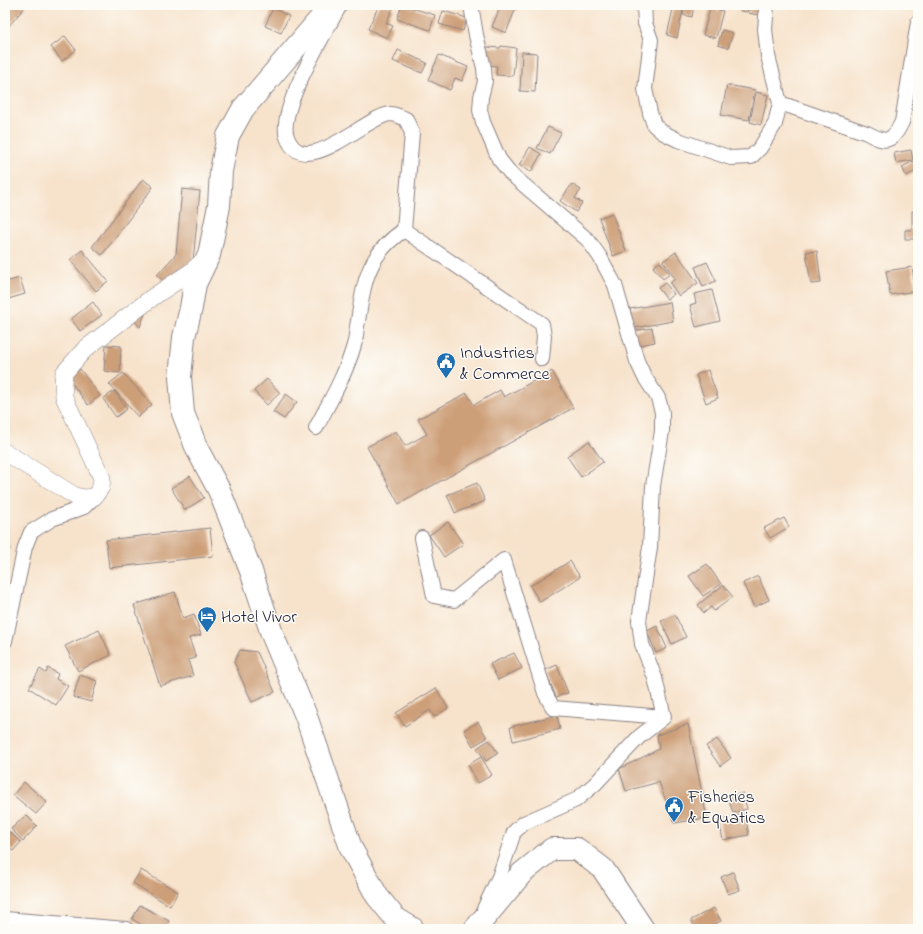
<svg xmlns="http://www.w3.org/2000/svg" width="923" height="934" viewBox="0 0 923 934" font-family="'Indie Flower',sans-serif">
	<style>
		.building { fill: #cd9f78 }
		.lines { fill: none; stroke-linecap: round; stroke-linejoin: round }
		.minor-casing { stroke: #8c8284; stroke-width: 16 }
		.tertiary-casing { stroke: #8c8284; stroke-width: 18 }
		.trunk-casing { stroke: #8c8284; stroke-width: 24 }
		.minor { stroke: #fff; stroke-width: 14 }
		.tertiary { stroke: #fff; stroke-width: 17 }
		.trunk { stroke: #fff; stroke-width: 22 }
		.labels { text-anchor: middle; stroke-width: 3; stroke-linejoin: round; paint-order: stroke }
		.poi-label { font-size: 18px; fill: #22223b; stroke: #fdfcf7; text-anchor: start }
	</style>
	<rect width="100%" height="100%" fill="#fdfcf7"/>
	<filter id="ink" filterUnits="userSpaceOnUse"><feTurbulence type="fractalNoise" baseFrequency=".025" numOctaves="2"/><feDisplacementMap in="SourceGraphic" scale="8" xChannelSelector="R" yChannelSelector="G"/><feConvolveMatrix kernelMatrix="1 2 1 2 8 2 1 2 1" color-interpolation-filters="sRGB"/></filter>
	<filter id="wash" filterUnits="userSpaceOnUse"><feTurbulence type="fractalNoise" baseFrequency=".012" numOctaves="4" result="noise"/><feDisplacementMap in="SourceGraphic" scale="16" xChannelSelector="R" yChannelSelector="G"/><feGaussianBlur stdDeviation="0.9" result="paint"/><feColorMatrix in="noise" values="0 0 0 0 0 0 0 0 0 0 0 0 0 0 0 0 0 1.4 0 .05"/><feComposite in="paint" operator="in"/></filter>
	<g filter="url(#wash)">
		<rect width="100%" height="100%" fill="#f7e3cc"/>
		<g id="blocks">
			<!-- building -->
			<path class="building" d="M13,5H22L25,7L8,27L5,24V7L8,10Z
				M379,5H387L393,8L386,23L393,26L387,38L368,29Z
				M402,5L435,15L430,30L397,19Z
				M436,5H443L444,7H436Z
				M501,5H517L506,33L492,27Z
				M674,5H684L677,38L667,35Z
				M685,5H694L692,17L683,15Z
				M742,5H749L747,12L740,11Z
				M751,5H760L757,15L749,13Z
				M273,8L289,16L281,33L265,26Z
				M710,8L723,11L716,38L703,35Z
				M443,11L467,18L463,31L439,24Z
				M722,30L733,33L728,48L718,45Z
				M65,36L76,50L62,61L51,47Z
				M501,46L516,48L513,76L496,75L497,66L485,65L487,47L500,48Z
				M398,50L427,63L422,73L393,61Z
				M522,52L537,53L535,92L520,91Z
				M439,55L468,67L462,81L455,78L450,90L428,80Z
				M727,85L755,90L749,120L721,115Z
				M756,92L768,95L761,125L750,122Z
				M548,127L561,133L550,154L537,148Z
				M530,147L541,154L531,172L519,165Z
				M911,150L913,160L896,163L894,153Z
				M914,161L918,170L906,176L902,167Z
				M143,179L153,187L102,255L92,247Z
				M572,184L581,190L575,198L582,203L576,212L560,201Z
				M182,189L200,191L193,261L169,286L157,275L176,254Z
				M912,211H918V239H905V230H912Z
				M612,213L626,251L613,256L599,218Z
				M82,250L108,281L96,291L70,260Z
				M817,251L821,283L811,284L806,252Z
				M676,252L698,283L679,296L670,283L675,279L663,261Z
				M660,262L670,274L663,279L653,267Z
				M707,262L716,281L703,287L695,267Z
				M912,267L916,291L890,295L886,271Z
				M20,278L25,294L5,300V282Z
				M665,283L674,294L667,299L658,288Z
				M712,290L720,321L696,327L690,305L696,303L694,294Z
				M150,301L140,327L132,318Z
				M93,302L102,315L80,331L71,319Z
				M670,302L673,321L634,328L630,309Z
				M652,328L655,342L635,346L633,331Z
				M106,345L121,346L120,373L104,371Z
				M80,369L100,396L88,405L68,378Z
				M708,370L718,398L706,403L696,375Z
				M552,371L573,408L399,504L367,447L396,431L405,446L427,434L418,419L467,393L474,405L500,390L504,397Z
				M123,373L152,405L138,417L109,384Z
				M267,379L280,393L267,405L254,391Z
				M114,391L127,409L116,417L103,399Z
				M286,394L297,402L284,419L273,412Z
				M589,441L603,462L581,477L567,456Z
				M190,476L204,498L185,510L171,488Z
				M477,483L485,501L455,513L447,495Z
				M784,518L789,527L770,538L764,528Z
				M448,522L463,544L444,557L429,535Z
				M210,528L213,556L109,568L106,540Z
				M5,536L10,549L5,551Z
				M5,561H7L6,590H5Z
				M570,561L580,577L540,602L530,586Z
				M707,564L721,584L703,596L689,576Z
				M758,576L769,600L754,607L743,583Z
				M723,585L733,597L714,611L711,607L704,613L698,605Z
				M175,592L183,618L194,614L201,635L189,638L196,658L188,660L193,676L160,686L134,605Z
				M675,615L686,637L672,644L661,621Z
				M657,626L667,648L656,653L647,631Z
				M99,630L111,655L78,671L65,646Z
				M240,650L257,652L275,692L252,702L234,662Z
				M514,653L522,668L498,680L490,664Z
				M557,665L568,693L556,697L545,670Z
				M48,668L58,674L56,679L68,686L56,705L29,688L40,669L46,673Z
				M80,675L97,681L91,702L73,697Z
				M436,688L448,708L434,717L430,710L405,726L396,713Z
				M557,715L560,729L513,741L510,727Z
				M478,722L487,738L473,746L464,730Z
				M688,724L707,818L674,823L659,782L626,791L619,769L659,749L657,735Z
				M717,739L731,758L720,766L706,746Z
				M489,740L498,753L486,761L477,748Z
				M481,757L492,775L478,783L468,765Z
				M24,782L47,802L36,814L13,795Z
				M743,793L747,809L733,813L728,797Z
				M745,814L749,835L723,840L719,820Z
				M26,815L37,826L23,841L11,829Z
				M8,831L21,842L13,851L5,845V835Z
				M141,870L178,892L170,906L133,883Z
				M733,872L740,890L728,894L721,877Z
				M140,905L169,921L164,929H148L132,919Z
				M714,908L721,921L704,929H696L691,920Z"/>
		</g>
	</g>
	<g filter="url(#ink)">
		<use href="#blocks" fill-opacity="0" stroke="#8c8284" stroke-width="1"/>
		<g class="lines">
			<defs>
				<path id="minor" d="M471,5L476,35L484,68L485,81L481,97L480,110L483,122L499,159L511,174L588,240L600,257L615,285L637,361L644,376L658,398L662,412V431L653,486L650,547L639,621L642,644L655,678L664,717L639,737L595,784L576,800L524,823L514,832L499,877L484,909
					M644,5L645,23L651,40L645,89L650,113L654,125L662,132L678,140L731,158L751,157L760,148L775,124L780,103L768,56L765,29L767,5
					M780,103L867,133C887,144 892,142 902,122L918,22
					M404,230L542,324L544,336L542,359
					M316,428C330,401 346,374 354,345C356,340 356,333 357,327C364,285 365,256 404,230L412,133L406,119C402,118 396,114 391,114C366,115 304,183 287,137C277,111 325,33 339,7
					M422,538L434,596L454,600L504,560L545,693L553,708L664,717
					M5,641L25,547L31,532L52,519L84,507L94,497
					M5,919L126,929"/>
				<path id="tertiary" d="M5,452L75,496L85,498L94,497L101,487L102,478L64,397L63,382L64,373L85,349L153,297L192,271L206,258"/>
				<path id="trunk" d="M332,5L243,109L228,136L221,171L219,206L209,255L195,284L191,308L184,337L180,377L183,413L197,449L219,490L251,571L272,634L306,716L351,848L377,896L395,918L413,929
					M475,929L522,873L552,849H577L603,869L643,929"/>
			</defs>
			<!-- minor casing -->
			<use href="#minor" class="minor-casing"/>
			<!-- tertiary casing -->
			<use href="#tertiary" class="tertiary-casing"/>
			<!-- trunk casing -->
			<use href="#trunk" class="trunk-casing"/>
			<!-- minor -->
			<use href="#minor" class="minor"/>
			<!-- tertiary -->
			<use href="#tertiary" class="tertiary"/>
			<!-- trunk -->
			<use href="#trunk" class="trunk"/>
		</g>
	</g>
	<!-- icons -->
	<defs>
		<symbol id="civic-pin" viewBox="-11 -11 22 30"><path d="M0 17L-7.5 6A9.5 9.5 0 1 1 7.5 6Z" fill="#1f6fb2" stroke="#fdfcf7"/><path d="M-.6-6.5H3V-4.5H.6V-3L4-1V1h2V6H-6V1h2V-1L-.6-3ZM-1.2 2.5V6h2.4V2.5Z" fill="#fff"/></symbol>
		<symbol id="hotel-pin" viewBox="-11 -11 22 30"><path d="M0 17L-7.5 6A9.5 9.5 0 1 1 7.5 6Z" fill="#1f6fb2" stroke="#fdfcf7"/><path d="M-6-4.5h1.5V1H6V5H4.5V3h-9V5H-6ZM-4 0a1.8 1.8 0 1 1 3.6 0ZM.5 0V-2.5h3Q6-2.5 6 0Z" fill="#fff"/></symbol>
	</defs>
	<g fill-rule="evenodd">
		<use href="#civic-pin" x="435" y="351" width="22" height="30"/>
		<use href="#hotel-pin" x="196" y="605" width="22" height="30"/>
		<use href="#civic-pin" x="663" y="795" width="22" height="30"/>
	</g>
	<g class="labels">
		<!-- poi labels -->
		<g class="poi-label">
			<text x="460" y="358">Industries<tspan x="460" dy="21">&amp; Commerce</tspan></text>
			<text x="221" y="622">Hotel Vivor</text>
			<text x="688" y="802">Fisheries<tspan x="688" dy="21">&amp; Equatics</tspan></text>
		</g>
	</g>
	<!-- margin -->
	<rect width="923" height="934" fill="none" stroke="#fdfcf7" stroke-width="20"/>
</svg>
